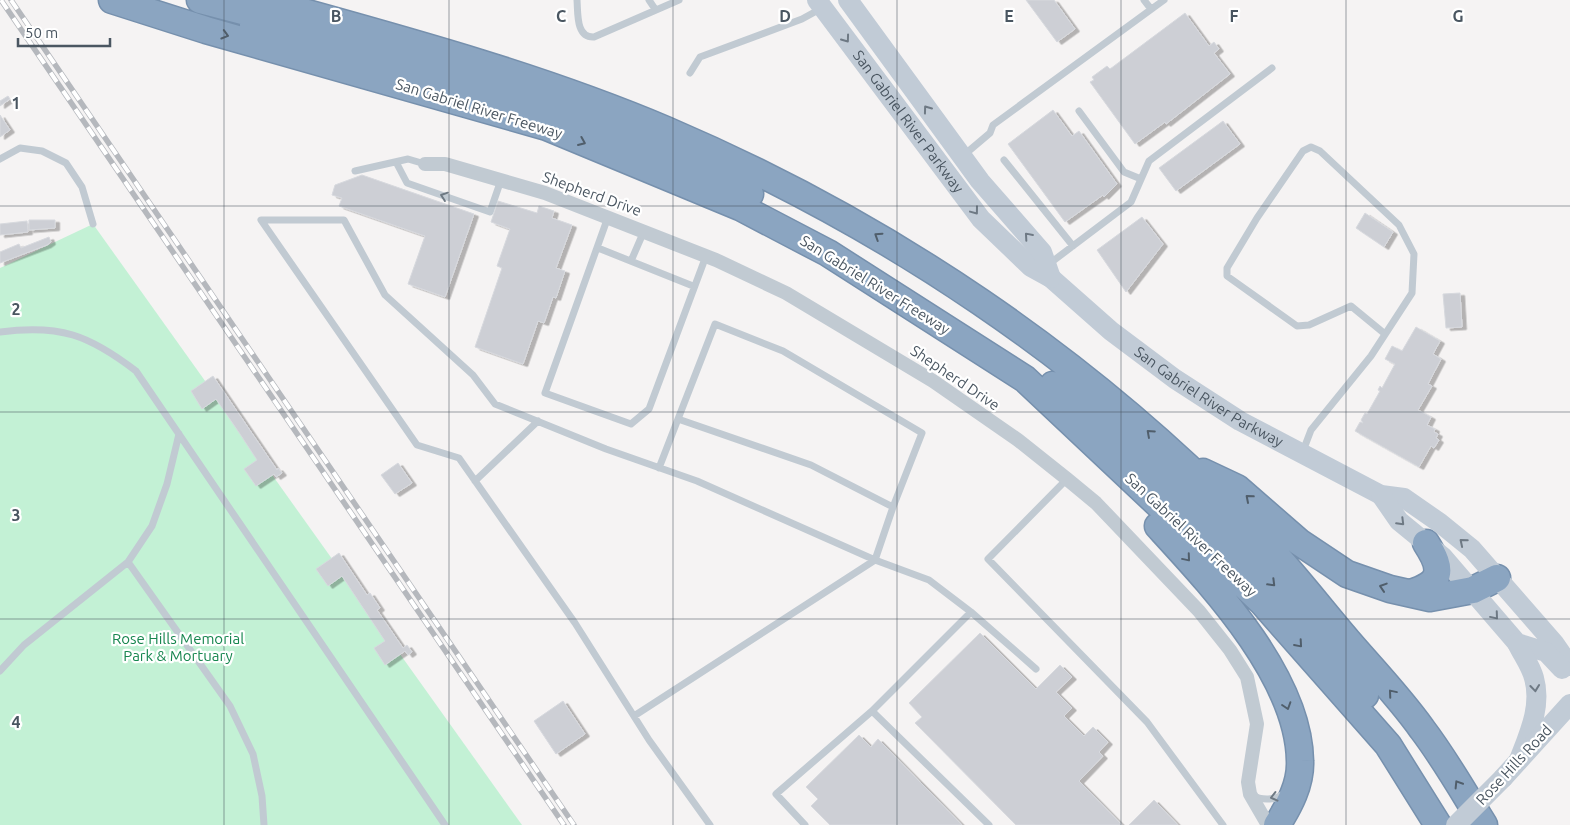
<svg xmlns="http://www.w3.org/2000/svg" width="1570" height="825" viewBox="0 0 1570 825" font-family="Ubuntu,sans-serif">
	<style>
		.green { fill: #c3f1d5 }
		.building { fill: #cdcfd5; stroke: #d7d9de; filter: url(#shadow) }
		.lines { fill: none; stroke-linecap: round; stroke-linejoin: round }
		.motorway-casing { stroke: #7690ad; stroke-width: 29 }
		.service { stroke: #c1cad2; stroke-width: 7 }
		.minor { stroke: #c1cad2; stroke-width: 14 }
		.secondary { stroke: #c1cbd6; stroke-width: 20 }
		.motorway { stroke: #8ba5c1; stroke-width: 26 }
		.rail-casing { stroke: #b5b8bd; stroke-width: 5.5 }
		.rail { stroke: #fff; stroke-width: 4; stroke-dasharray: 11; stroke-linecap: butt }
		.secondary-bridge { stroke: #c1cbd6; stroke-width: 20 }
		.oneway { stroke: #505e6b }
		.oneway2 { stroke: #6e7984 }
		.oneway3 { stroke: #6e7983 }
		.grid { fill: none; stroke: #4a5661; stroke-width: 1; stroke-opacity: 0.55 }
		.labels { text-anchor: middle; stroke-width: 4.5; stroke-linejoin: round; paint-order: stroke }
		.street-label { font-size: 15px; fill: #4a5661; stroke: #fff }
		.park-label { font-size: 15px; fill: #17864f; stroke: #fff }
		.grid-label { font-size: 16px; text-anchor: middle; font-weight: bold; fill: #4a5661; stroke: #fff; stroke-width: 4.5; stroke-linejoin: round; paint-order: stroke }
	</style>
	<defs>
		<filter id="shadow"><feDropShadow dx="4.5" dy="2.5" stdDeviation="0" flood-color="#0004"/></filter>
	</defs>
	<rect width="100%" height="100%" fill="#f5f3f3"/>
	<!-- green -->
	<path class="green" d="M93,224L522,825H0V268Z"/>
	<!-- building -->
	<path class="building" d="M1026,0H1054L1075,29L1057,42Z
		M1185,13L1209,46L1214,42L1219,49L1214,53L1230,74L1166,124L1165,122L1135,144L1090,82L1094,80L1092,77L1107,66L1110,69Z
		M8,96L10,99L0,106V101Z
		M1053,110L1072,136L1079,131L1117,184L1104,197L1103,195L1065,222L1008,144Z
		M0,115L10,130L0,137Z
		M1223,121L1240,144L1176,191L1159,168Z
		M362,175L474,214L445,297L408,284L425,236L339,206L342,198L332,195L335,185Z
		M498,201L537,213L539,206L554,211L552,218L572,225L556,268L565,271L556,298L553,297L544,323L538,321L523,364L475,347L502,268L497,266L510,229L491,222Z
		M1365,213L1393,232L1384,247L1356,228Z
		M1142,217L1163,244L1126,292L1097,250Z
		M29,220H55V228L29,230Z
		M27,221L28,232L0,235V224Z
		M49,237L51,242L47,245L0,263V252L19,244L21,248Z
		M1460,293L1462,327L1446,328L1443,294Z
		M1416,327L1440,341L1433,354L1441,359L1428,384L1432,386L1418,410L1431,417L1427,425L1435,429L1434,432L1438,434L1436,438L1439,440L1434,448L1431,446L1419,467L1355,431L1360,422L1363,423L1361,420L1365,413L1367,414L1380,391L1378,390L1380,386L1382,388L1395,364L1385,359L1392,346L1402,351Z
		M213,376L277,470L278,468L282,473L276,477L274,474L256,486L244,469L257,460L240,434L216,399L202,409L191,391Z
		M398,463L412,483L395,494L381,475Z
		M339,553L367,595L370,593L380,608L377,610L403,648L407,645L412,652L408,655L405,651L385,665L374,648L385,641L342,576L328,586L316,569Z
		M980,633L1036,689L1060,665L1072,677L1056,692L1072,708L1064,716L1084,736L1093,727L1108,742L1099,752L1103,756L1079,781L1122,825H1016L915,723L922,717L909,703Z
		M563,701L585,734L556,754L534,721Z
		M859,735L871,747L878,739L962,825H830L811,806L818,799L806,787Z
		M1154,800L1178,825H1129Z"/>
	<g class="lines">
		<defs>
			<path id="motorway" d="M112,0L206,30L547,127L740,207L828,253L1025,379L1262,602L1388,745L1438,825
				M200,0L277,20
				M260,0C397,38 536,75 666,130C886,224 1088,360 1254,532C1288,566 1317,605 1348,641C1373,670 1400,698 1422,729C1445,759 1464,793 1484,825
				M253,25C348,50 444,73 537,104C610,128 682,160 750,194
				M1053,385C1170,475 1274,579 1365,695
				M1203,472L1237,488L1299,542L1347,574L1390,589L1430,598L1473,590L1497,578
				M1158,526C1212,585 1299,677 1300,761C1301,784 1289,806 1277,825
				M1410,593C1442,583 1444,571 1426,543"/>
		</defs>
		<!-- motorway casing -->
		<use href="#motorway" class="motorway-casing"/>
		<!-- service -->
		<path class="service" d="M577,0C578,14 576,38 594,37L679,0
			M649,0L655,9
			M1144,0L1151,9
			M690,73L700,57L802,19L822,8
			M1079,111L1124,172L1141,179
			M964,155L990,133L993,125L1164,0
			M0,159L20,148L42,151L66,163L82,187L93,224
			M1004,160L1073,246
			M396,162L407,183L490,212L501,180
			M355,171L408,159L425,164
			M608,217L545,393L631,424L649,409L706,256
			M598,248L693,286
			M631,261L644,231
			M1049,264L1131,202L1149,161L1272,68
			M0,332C60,324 89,335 136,371L445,825
			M678,419L715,324L783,351L922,433L893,507
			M1303,451L1311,430L1371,356L1412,293L1414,254L1399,225L1320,151L1311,147L1303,151L1257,218L1227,268V276L1297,326L1309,325L1351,306L1385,334
			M1067,479L988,559L1147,722L1223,825
			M475,481L538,421
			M128,562L230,706L253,754L262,796L264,825
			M0,671L24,645L128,562L152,526L167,484L179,434
			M872,711L971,612L1036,669
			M634,716L875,560L893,507L811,465L678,419L659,468
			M1252,795C1262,801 1275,800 1284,794
			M710,825L649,740L575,623L459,458L417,445L261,220H344L385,295L473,375L495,404L606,449L697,481L875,560L929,580L971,612
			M805,825L776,794L872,711L989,825"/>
		<!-- minor -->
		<path class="minor" d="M425,164H445L545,193L716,260L786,293L933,381L1018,440L1067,479L1096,503L1199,611L1230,650L1247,677L1257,724L1248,782L1250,794L1268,825"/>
		<!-- secondary -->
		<g class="secondary">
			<path id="s1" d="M817,0L981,219L1031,267L1051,278L1111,331L1175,379L1240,421L1381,495L1404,498L1440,523L1472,549L1554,643L1570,666"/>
			<path d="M848,0L980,181L1042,252L1051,278"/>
			<path d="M1381,495L1399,521L1443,557L1517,643L1546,652L1562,669"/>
			<path d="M1517,643C1522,654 1531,666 1534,678C1542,706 1529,734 1519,760"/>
			<path d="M1503,778L1570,704"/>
		</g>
		<!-- motorway -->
		<use href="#motorway" class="motorway"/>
		<defs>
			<path id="rail" d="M1,0L564,825
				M11,0L574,825"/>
		</defs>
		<!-- rail casing -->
		<use href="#rail" class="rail-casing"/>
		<!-- rail -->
		<use href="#rail" class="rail"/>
		<!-- secondary-bridge -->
		<path class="secondary-bridge" d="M1456,825L1503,778"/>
	</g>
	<!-- one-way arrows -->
	<defs><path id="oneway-chevron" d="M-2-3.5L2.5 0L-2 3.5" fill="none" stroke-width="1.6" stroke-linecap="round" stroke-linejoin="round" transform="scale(1.25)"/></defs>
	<g class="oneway">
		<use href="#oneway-chevron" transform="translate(225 35) rotate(16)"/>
		<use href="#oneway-chevron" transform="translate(582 142) rotate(23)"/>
		<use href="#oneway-chevron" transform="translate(878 236) rotate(-147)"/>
		<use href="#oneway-chevron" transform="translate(1150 433) rotate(-138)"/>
		<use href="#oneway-chevron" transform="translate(1249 498) rotate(-139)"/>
		<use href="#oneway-chevron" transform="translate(1187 558) rotate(50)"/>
		<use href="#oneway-chevron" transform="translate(1272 583) rotate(45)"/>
		<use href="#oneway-chevron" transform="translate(1383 587) rotate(-162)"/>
		<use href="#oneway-chevron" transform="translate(1299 644) rotate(49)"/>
		<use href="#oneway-chevron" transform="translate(1392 693) rotate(-130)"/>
		<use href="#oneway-chevron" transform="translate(1287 706) rotate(72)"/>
		<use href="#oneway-chevron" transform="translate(1458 784) rotate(-122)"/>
	</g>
	<g class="oneway2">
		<use href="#oneway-chevron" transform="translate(846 39) rotate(54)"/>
		<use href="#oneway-chevron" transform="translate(927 109) rotate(-126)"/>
		<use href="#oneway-chevron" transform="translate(975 211) rotate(53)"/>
		<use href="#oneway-chevron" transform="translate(1028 236) rotate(-131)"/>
		<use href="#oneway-chevron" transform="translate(1401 522) rotate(45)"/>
		<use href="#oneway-chevron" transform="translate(1463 542) rotate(-140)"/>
		<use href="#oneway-chevron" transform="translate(1495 616) rotate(50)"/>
		<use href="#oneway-chevron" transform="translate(1535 688) rotate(84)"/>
	</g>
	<g class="oneway3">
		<use href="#oneway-chevron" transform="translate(444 196) rotate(-161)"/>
		<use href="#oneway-chevron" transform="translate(1274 797) rotate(166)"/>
	</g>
	<!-- grid -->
	<path class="grid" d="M224,0V825M449,0V825M673,0V825M897,0V825M1121,0V825M1346,0V825M0,206H1570M0,412H1570M0,619H1570"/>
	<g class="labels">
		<!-- street labels -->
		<g class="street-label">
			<text transform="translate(479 109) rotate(17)" y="5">San Gabriel River Freeway</text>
			<text dy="5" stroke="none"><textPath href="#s1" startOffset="152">San Gabriel River Parkway</textPath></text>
			<text transform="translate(592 194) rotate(20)" y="5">Shepherd Drive</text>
			<text transform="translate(875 285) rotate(32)" y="5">San Gabriel River Freeway</text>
			<text transform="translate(955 378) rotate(34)" y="5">Shepherd Drive</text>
			<text dy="5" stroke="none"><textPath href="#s1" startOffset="564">San Gabriel River Parkway</textPath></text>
			<text transform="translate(1191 535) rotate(43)" y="5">San Gabriel River Freeway</text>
			<text transform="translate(1514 765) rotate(-47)" y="5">Rose Hills Road</text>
		</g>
		<!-- park labels -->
		<g class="park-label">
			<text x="178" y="644">Rose Hills Memorial<tspan x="178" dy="17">Park &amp; Mortuary</tspan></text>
		</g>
	</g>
	<g class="grid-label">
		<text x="336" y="22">B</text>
		<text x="561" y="22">C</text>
		<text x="785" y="22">D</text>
		<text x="1009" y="22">E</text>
		<text x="1234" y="22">F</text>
		<text x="1458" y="22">G</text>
		<text x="16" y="109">1</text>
		<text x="16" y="315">2</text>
		<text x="16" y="521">3</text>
		<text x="16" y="728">4</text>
	</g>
	<!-- scale -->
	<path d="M18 38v8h92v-8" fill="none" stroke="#4a5661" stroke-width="2.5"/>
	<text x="25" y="38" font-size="15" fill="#4a5661" stroke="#ffffff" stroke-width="4" paint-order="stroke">50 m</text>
</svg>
